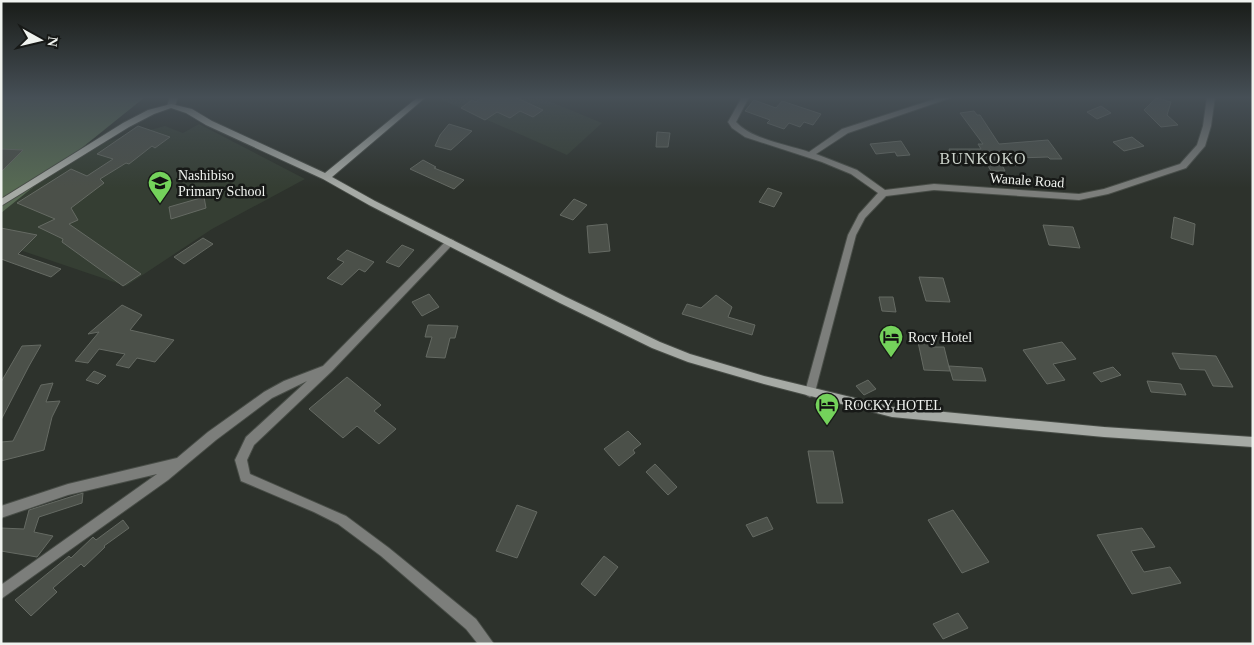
<svg xmlns="http://www.w3.org/2000/svg" width="1254" height="645" viewBox="0 0 1254 645" font-family="'Times New Roman',serif">
	<style>
		.built { fill: #353e33 }
		.forest { fill: #576a53 }
		.building { fill: #4b5049; stroke: #656a63 }
		.lines { fill: none; stroke-linecap: round; stroke-linejoin: round }
		.street-casing { stroke: #484d47; stroke-width: 2 }
		.secondary-casing { stroke: #484d47; stroke-width: 2 }
		.street { fill: #7c7e7b; fill-rule: evenodd }
		.secondary { fill: #a6aaa5; fill-rule: evenodd }
		.labels { text-anchor: middle; stroke-width: 5; stroke-linejoin: round; paint-order: stroke }
		.poi-label { font-size: 14px; fill: #f0f3ef; stroke: #171917; text-anchor: start }
		.street-label { font-size: 14px; fill: #f0f3ef; stroke: #171917 }
		.quarter-label { font-size: 16px; letter-spacing: 1px; fill: #cdd4cc; stroke: #171917 }
	</style>
	<rect width="100%" height="100%" fill="#2d322c"/>
	<!-- built -->
	<path class="built" d="M435,97H539L602,123L567,155Z
		M199,124L305,179L212,229L126,286L14,248L1,252V154L40,159L165,126L183,133Z"/>
	<!-- forest -->
	<path class="forest" d="M1,97H145L1,213Z"/>
	<!-- building -->
	<path class="building" d="M482,97H515L543,110L533,117L520,111L510,118L497,112L485,120L461,108L472,100L476,102Z
		M1156,98L1171,102L1167,115L1178,125L1161,127L1144,110Z
		M754,100L776,108L782,101L821,114L813,125L804,122L800,127L789,123L784,129L767,123L770,120L745,111Z
		M1101,106L1111,113L1097,119L1087,112Z
		M974,111L977,115H980L999,144L1048,140L1062,159H1050L1048,157L1017,158L1021,165H1002L1005,171H991L987,164H954L949,149H981L978,144H983L960,113Z
		M449,124L472,131L451,150L435,146L440,135Z
		M138,126L170,137L155,148L152,146L129,164L126,163L100,179L104,183L71,208L78,220L69,224L141,274L123,286L62,242L63,239L38,227L55,219L17,203L71,169L87,176L113,159L97,154Z
		M657,132L670,133L668,147H656Z
		M1132,137L1144,146L1124,151L1113,142Z
		M901,141L910,155L897,156L895,152L876,154L870,144Z
		M1,149L23,150L1,172Z
		M423,160L436,167L434,168L464,180L454,189L410,169Z
		M768,188L782,193L774,207L759,202Z
		M204,197L206,208L171,219L169,207Z
		M574,199L587,205L573,220L560,215Z
		M1174,217L1195,224L1193,245L1171,238Z
		M607,224L610,251L589,253L587,226Z
		M1043,225L1073,227L1080,248L1049,245Z
		M1,228L37,235L18,254L61,269L51,277L1,259Z
		M203,238L213,244L184,264L174,257Z
		M402,245L414,250L399,267L386,262Z
		M347,250L374,262L365,272L359,269L342,285L327,278L344,262L337,259Z
		M919,277L943,278L950,302L926,301Z
		M429,294L439,307L422,316L412,302Z
		M716,295L732,307L728,317L755,325L752,335L682,314L687,304L701,308Z
		M879,297H893L896,312L882,311Z
		M122,305L142,315L130,330L174,340L155,362L137,358L129,368L116,365L125,354L99,349L88,363L75,361L99,332L88,334Z
		M428,325L458,326L455,338H450L445,358L426,357L432,337H425Z
		M918,342L932,343V347H944L950,371L924,370Z
		M1062,342L1076,359L1053,364L1065,380L1047,384L1023,350Z
		M41,345L29,366L1,420V382L22,346Z
		M1172,353L1216,356L1233,387L1213,386L1205,370L1180,369Z
		M949,366L982,368L986,381L953,380Z
		M1113,367L1121,375L1101,382L1093,373Z
		M94,371L106,376L98,384L86,380Z
		M347,377L381,405L374,411L396,429L379,444L357,426L343,438L309,409Z
		M868,380L876,389L864,395L856,386Z
		M1147,381L1181,384L1186,395L1151,392Z
		M53,383L46,402L60,401L52,417L44,450L1,461V442L13,441L41,385Z
		M628,431L641,444L633,450L635,453L619,466L604,449Z
		M808,451H833L843,503H817Z
		M655,464L677,487L668,495L646,472Z
		M83,493L82,503L39,517L34,532L53,536L37,557L1,551V528L24,529L29,510Z
		M517,505L537,512L517,558L496,551Z
		M953,510L989,562L962,573L928,520Z
		M767,517L773,529L753,537L746,525Z
		M123,520L129,528L104,546L105,547L84,567L81,564L53,588L57,592L31,616L15,600L69,556L71,558L93,537L96,540Z
		M1142,528L1155,547L1131,551L1144,572L1170,567L1181,583L1132,594L1097,535Z
		M604,556L618,567L595,596L581,584Z
		M958,613L968,628L943,639L933,624Z"/>
	<g class="lines">
		<defs>
			<path id="street" d="M170,97H178L175,106L171,108L167,106Z
				M742,97H749L736,122C751,139 788,145 809,152L842,129L941,97H953L848,133L816,154L857,170L885,190L934,184L1079,194L1104,189L1180,164L1197,145L1203,126L1207,97H1215L1211,126L1205,146L1186,168L1108,194L1079,200L934,190L886,196L865,218L856,235L815,392L814,395L810,397L806,395L805,392L848,235L859,214L878,193L851,174L822,162L745,137L732,128L728,122Z
				M450,239L453,240L455,242L453,244L332,371L254,445L247,460L250,474L346,516L389,548L476,619L494,644H478L466,629L381,556L338,524L314,512L241,481L235,460L246,437L307,381L272,398L216,440L168,480L1,599V585L157,474L68,495L1,518V506L68,484L177,458L208,432L264,392L284,381L323,366L447,240Z"/>
			<path id="secondary" d="M418,97H426L332,177L375,201L566,297L660,342L690,354L764,376L892,407L1104,427L1253,437V447L1104,437L892,417L764,384L688,362L652,348L560,303L369,205L323,179L206,125L186,113L171,108L154,114L129,127L1,206V199L123,123L148,110L171,104L192,109L212,121L325,173Z"/>
		</defs>
		<!-- street casing -->
		<use href="#street" class="street-casing"/>
		<!-- secondary casing -->
		<use href="#secondary" class="secondary-casing"/>
		<!-- street -->
		<use href="#street" class="street"/>
		<!-- secondary -->
		<use href="#secondary" class="secondary"/>
	</g>
	<!-- sky -->
	<linearGradient id="sky" x2="0" y2="1"><stop stop-color="#191c18"/><stop offset="0.52" stop-color="#464f56"/><stop offset="1" stop-color="#464f56" stop-opacity="0"/></linearGradient>
	<rect width="1254" height="188" fill="url(#sky)"/>
	<!-- icons -->
	<defs>
		<symbol id="school-pin" viewBox="-11 -11 22 30"><path d="M0 17L-7.5 6A9.5 9.5 0 1 1 7.5 6Z" fill="#74d25b" stroke="#171917"/><path d="M0-5L7-2L0 1L-7-2ZM-4 1L0 2.5L4 1V4Q0 6-4 4Z" fill="#111"/></symbol>
		<symbol id="hotel-pin" viewBox="-11 -11 22 30"><path d="M0 17L-7.5 6A9.5 9.5 0 1 1 7.5 6Z" fill="#74d25b" stroke="#171917"/><path d="M-6-4.5h1.5V1H6V5H4.5V3h-9V5H-6ZM-4 0a1.8 1.8 0 1 1 3.6 0ZM.5 0V-2.5h3Q6-2.5 6 0Z" fill="#111"/></symbol>
	</defs>
	<g fill-rule="evenodd">
		<use href="#school-pin" x="146" y="169" width="28" height="38"/>
		<use href="#hotel-pin" x="877" y="323" width="28" height="38"/>
		<use href="#hotel-pin" x="813" y="391" width="28" height="38"/>
	</g>
	<g class="labels">
		<!-- poi labels -->
		<g class="poi-label">
			<text x="178" y="180">Nashibiso<tspan x="178" dy="16">Primary School</tspan></text>
			<text x="908" y="342">Rocy Hotel</text>
			<text x="844" y="410">ROCKY HOTEL</text>
		</g>
		<!-- street labels -->
		<g class="street-label">
			<text transform="translate(1027 180) rotate(4)" y="5">Wanale Road</text>
		</g>
		<!-- quarter labels -->
		<g class="quarter-label">
			<text x="983" y="164">BUNKOKO</text>
		</g>
	</g>
	<!-- border -->
	<rect width="1254" height="645" fill="none" stroke="#f0f3ef" stroke-width="5"/>
	<!-- north arrow -->
	<g transform="translate(40 40) rotate(98)" stroke="#171917" stroke-width="4" paint-order="stroke">
	<path d="M0-4L9 19L0 12L-9 19Z" fill="#f0f3ef"/>
	<text y="-8" font-size="14" font-weight="bold" text-anchor="middle" fill="#f0f3ef">N</text>
	</g>
</svg>
